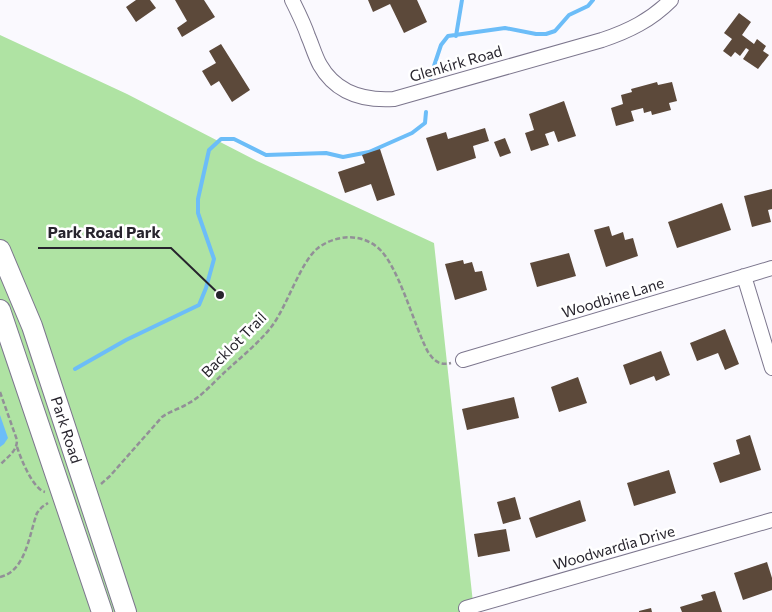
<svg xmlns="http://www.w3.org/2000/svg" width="772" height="612" viewBox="0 0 772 612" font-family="Commissioner,sans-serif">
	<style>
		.green { fill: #afe3a3 }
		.water { fill: #6cbdf8 }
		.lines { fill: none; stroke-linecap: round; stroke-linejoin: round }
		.stream { stroke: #6cbdf8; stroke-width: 4 }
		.building { fill: #5c493a }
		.street-casing { stroke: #7c768d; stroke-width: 16 }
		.secondary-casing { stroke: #7c768d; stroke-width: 22 }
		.path { stroke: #929097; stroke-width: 2.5; stroke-dasharray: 5 2.5; stroke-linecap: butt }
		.street { stroke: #fff; stroke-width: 14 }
		.secondary { stroke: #fff; stroke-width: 20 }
		.labels { text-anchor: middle; stroke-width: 5; stroke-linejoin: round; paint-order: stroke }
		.street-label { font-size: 15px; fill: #27242d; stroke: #fff }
		.leader { fill: none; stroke: #27242d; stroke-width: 2 }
		.callout-dot { fill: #27242d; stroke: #fff; stroke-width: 2 }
		.callout-label { font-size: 16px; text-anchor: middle; font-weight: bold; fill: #27242d; stroke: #fff; stroke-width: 5; stroke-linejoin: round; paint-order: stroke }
	</style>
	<rect width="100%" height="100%" fill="#faf9fe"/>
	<!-- green -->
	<path class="green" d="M0,35L127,94L257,161L434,243L474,612H0Z"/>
	<!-- water -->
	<path class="water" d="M0,415L8,438L4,444L0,447Z"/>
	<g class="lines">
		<!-- stream -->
		<path class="stream" d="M456,36L462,0
			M430,78L441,45L448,36L505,28L536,34H546L555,31L569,15L588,6L593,0
			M75,369L126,340L199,305L206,288L214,259L198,213V199L209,150L221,139H234L266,155L326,153L343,157L369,152L412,133L425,123L426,112"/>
	</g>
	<!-- building -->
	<path class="building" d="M136,0H150L156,8L136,22L126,7Z
		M175,0H204L215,17L182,37L177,28L187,21Z
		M368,0H417L427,22L404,33L390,4L373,12Z
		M739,13L751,22L742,35L754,44L757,39L766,46L763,51L769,55L758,69L743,59L749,50L746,48L740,56L735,52L731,57L723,51L732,39L724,33Z
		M221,44L250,90L232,102L219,81L211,86L202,71L216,63L209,51Z
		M657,82L658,85L672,82L677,101L669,103L671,110L652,115L651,111L644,113L643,108L631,111L634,121L616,126L611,108L623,104L621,95L632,92L631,89Z
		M564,101L576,136L558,142L554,131L545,134L549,145L531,151L525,133L534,130L529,114Z
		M485,128L489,141L473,146L476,158L437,171L426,138L446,132L448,139Z
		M505,138L511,153L500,157L494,142Z
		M380,149L395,195L377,201L371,184L345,193L338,172L365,163L362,155Z
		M772,189V209L768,210L771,222L752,227L744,196Z
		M722,203L731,230L677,248L668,222Z
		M609,226L612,236L623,232L625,240L633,238L638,256L606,267L594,230Z
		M569,253L576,276L537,287L530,263Z
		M463,260L464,264L472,262L475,272L482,271L487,290L455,300L445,264Z
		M725,329L739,364L725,370L718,353L697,361L690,343Z
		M661,351L670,375L656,381L654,376L630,385L623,365Z
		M578,377L587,403L559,412L551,387Z
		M514,397L519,418L467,430L462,409Z
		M750,435L761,470L720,483L713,463L740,454L736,440Z
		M669,470L676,493L634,506L627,483Z
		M515,497L521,519L503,524L497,502Z
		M580,500L586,521L536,538L529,518Z
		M506,529L510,551L478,557L474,534Z
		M767,562L772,578V590L743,600L734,573Z
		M715,591L722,612H682L680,607L703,600L701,595Z
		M651,608L652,612H639V611Z"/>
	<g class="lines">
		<defs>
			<path id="street" d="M292,0C298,12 304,24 308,36C312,45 315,56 320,65C336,93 363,101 394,99L602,40C629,31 651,20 671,0
				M744,276L772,368
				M463,360L772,268
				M466,608L772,520"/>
			<path id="secondary" d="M0,250L32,326L126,612
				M0,310L102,612"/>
		</defs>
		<!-- street casing -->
		<use href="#street" class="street-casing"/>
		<!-- secondary casing -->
		<use href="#secondary" class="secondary-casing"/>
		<!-- path -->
		<path class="path" d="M0,392L17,440C17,452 7,457 0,465
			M17,447C21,459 33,489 45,492
			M101,484L110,476L162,417C170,411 180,409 189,403C202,396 214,382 226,371C241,357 259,343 272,326C287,306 301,261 318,248C335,235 360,233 377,247C398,263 414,326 428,352C434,361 440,366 451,363
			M0,577C26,571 29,535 37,513L42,507L48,503"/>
		<!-- street -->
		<use href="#street" class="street"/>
		<!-- secondary -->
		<use href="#secondary" class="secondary"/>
	</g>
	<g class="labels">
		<!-- street labels -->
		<g class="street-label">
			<text transform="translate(456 64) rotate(-16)" y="5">Glenkirk Road</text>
			<text transform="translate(613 298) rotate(-17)" y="5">Woodbine Lane</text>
			<text transform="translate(234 345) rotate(-45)" y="5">Backlot Trail</text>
			<text transform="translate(66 430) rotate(72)" y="5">Park Road</text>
			<text transform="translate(614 548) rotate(-16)" y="5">Woodwardia Drive</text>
		</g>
	</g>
	<!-- callouts -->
	<path class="leader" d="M220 295L171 248H38"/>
	<circle class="callout-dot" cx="220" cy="295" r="5"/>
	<g class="callout-label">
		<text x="104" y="238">Park Road Park</text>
	</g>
</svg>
